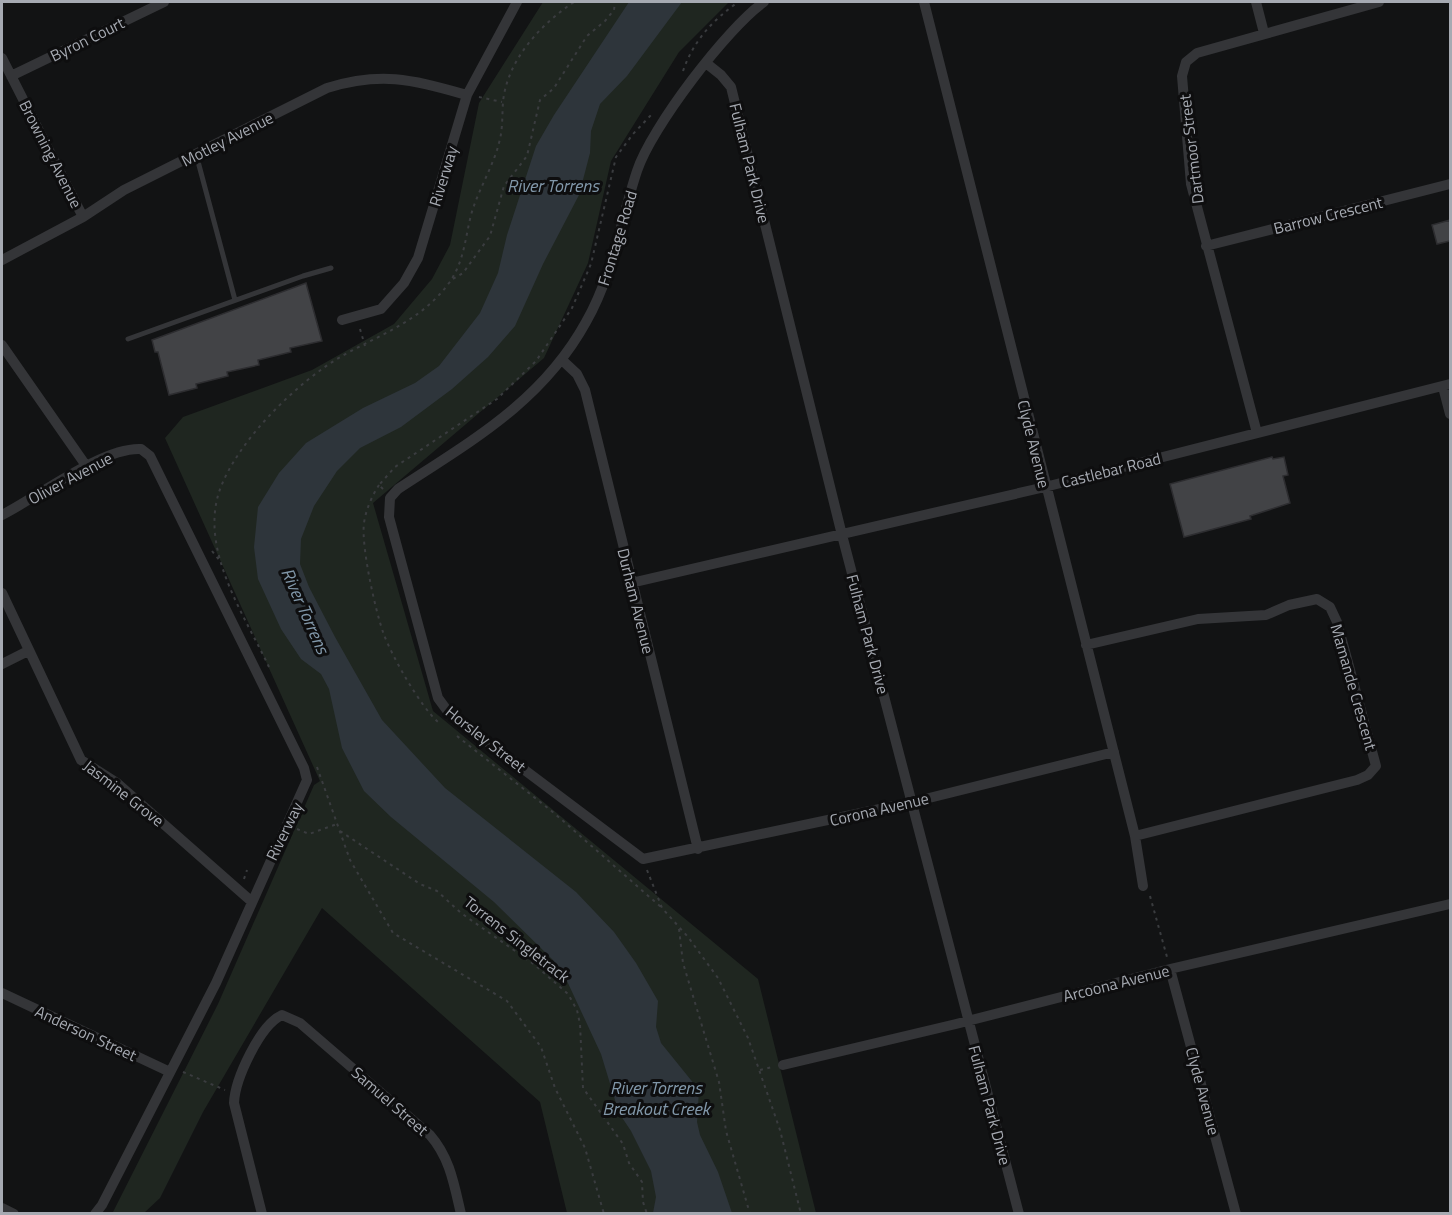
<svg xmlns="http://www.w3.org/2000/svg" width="1452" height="1215" viewBox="0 0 1452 1215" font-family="'Titillium Web',sans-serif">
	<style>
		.green { fill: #1f2620 }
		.water { fill: #2e353b }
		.building { fill: #424346; stroke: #2d2d30; stroke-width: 1.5 }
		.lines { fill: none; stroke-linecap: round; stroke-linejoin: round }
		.path { stroke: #3a3c3f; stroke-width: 2; stroke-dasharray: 3 4.5; stroke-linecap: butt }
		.lane { stroke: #343538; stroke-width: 5 }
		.street { stroke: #343538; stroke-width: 10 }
		.labels { text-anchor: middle; stroke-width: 6; stroke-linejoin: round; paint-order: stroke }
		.street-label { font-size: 16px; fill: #a6aab2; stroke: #0e0e0f }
		.water-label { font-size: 18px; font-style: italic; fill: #8197a9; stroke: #0e0e0f }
	</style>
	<rect width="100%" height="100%" fill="#121314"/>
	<!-- green -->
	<path class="green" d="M543,2H729L679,52L611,161L588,263L544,358L373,503L433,711L758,979L816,1213H567L540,1102L322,908L203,1112L160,1198L144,1213L112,1214L218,1004L314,785L320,781L165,438L183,417L312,370L394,324L432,279L450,245L479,103Z"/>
	<!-- water -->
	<path class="water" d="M629,2H682L627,76L600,104L591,131L590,153L579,195L543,264L515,326L488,357L452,389L401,427L360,448L337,471L314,506L301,539L300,564L309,587L335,637L382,720L445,788L576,892L614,932L636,963L658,1001L656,1027L661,1043L699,1090L697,1122L700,1135L718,1172L732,1213H653L656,1197L651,1171L631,1131L619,1113L601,1054L567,981L553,960L494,902L391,817L364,791L342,748L329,689L321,674L301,659L281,629L258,579L254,547L258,507L279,473L306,443L363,408L415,383L439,366L480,313L498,273L507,235L536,146L554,115Z"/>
	<!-- building -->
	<path class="building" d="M1450,220V241L1437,244L1432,225Z
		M306,283L322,341L290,348L291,352L258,360L259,365L227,372L228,376L196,384L197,388L169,395L158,352H155L152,340Z
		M1272,457L1273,459L1284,457L1288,475L1283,476L1290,503L1250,516L1251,519L1184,537L1170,484Z"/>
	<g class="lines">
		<!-- path -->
		<path class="path" d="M683,71C694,40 712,21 738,2
			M479,97L502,102
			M453,279L463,273L490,236L504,186L527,156L540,100L554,88L587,36L605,21L614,10L615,2
			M360,329L365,346
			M379,485C372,496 366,509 364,523C361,546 375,609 383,632C391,655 420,706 438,722
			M383,489L379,485L395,467L497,399L536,361L572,308L591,264L616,157L633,134L652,114
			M212,551L220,561
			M269,667C245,616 200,552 219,492C236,442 297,382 342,356C381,334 421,321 449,283C464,262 465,239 471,215C478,190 493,167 499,143C503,129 502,116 503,102C507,60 541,24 574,2
			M457,736L554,813L662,908
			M317,767L350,860L393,933L507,1001L541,1047L555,1088L585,1148L604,1214
			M297,829L309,834L337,824
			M340,831L420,884L437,891L461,913L535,965L568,994L577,1010L580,1024L583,1088L623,1144L629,1163L642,1182L643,1202L647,1214
			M647,870L662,908L688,937L718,978L748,1038L780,1130L801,1214
			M244,879L247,870
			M1150,896L1167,957
			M679,929L683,963L719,1082L726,1131L750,1214
			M760,1070L772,1067
			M183,1072L225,1090"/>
		<!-- lane -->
		<path class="lane" d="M196,154L235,300
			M128,339L303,276L331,268"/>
		<!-- street -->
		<path class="street" d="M764,2C727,28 651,128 637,171C620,222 613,275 586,322C542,402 471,441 398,489L390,498L389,517L438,698L449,713L643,859L913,802L1114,752
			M924,2L1135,836L1143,886
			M1256,2L1264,33
			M2,58L83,217
			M706,63L721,75L731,87L842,535L1019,1214
			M11,76L164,2
			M1206,246L1450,184
			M2,260L83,217L124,190L327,88C383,71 412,80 467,95
			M342,320L381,309L404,283L418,258L467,95L517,2
			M2,345L87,467
			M562,360L577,374L585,390L698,849
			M1443,387L1450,414
			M1257,433L1191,184L1182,76L1186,62L1197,53L1379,2
			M2,515C38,497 102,447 141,449L150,456L304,768L307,780L216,983L102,1205L95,1214
			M631,583L1045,487L1450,384
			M2,593L81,760L117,783L251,901
			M1086,645L1198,619L1266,615L1289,605L1317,599L1330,607L1337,622L1376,766L1368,775L1357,780L1135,836
			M2,664L28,651
			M1170,969L1236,1214
			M2,993L170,1072
			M783,1065L956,1024L1170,969L1450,904
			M2,1208L14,1214
			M262,1214L234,1103C235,1079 260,1025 282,1015L300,1023L430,1135C450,1158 454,1184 461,1214"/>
	</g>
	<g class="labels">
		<!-- street labels -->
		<g class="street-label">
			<text transform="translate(87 39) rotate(-26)" y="6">Byron Court</text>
			<text transform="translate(227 139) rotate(-27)" y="6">Motley Avenue</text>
			<text transform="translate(1191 149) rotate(-97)" y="6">Dartmoor Street</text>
			<text transform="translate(51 154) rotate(63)" y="6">Browning Avenue</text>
			<text transform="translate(750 163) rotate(76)" y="6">Fulham Park Drive</text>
			<text transform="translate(443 176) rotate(-73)" y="6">Riverway</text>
			<text transform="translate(1328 215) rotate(-14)" y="6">Barrow Crescent</text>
			<text transform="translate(617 238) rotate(-73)" y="6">Frontage Road</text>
			<text transform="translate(1034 444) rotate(76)" y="6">Clyde Avenue</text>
			<text transform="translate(1111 470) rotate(-14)" y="6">Castlebar Road</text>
			<text transform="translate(70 478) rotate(-28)" y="6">Oliver Avenue</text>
			<text transform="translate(636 601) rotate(76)" y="6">Durham Avenue</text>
			<text transform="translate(868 634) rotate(75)" y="6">Fulham Park Drive</text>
			<text transform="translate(1354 687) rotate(74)" y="6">Mamande Crescent</text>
			<text transform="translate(486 739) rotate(38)" y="6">Horsley Street</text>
			<text transform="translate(124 793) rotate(38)" y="6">Jasmine Grove</text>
			<text transform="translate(879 809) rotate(-13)" y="6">Corona Avenue</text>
			<text transform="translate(284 831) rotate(-64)" y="6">Riverway</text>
			<text transform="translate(517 939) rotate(38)" y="6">Torrens Singletrack</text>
			<text transform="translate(1116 983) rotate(-14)" y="6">Arcoona Avenue</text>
			<text transform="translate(86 1033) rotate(25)" y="6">Anderson Street</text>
			<text transform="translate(1203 1091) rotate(75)" y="6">Clyde Avenue</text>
			<text transform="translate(390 1101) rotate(41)" y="6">Samuel Street</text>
			<text transform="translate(990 1105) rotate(75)" y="6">Fulham Park Drive</text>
		</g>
		<!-- water labels -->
		<g class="water-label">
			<text x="553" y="192">River Torrens</text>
			<text transform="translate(305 611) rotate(66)" y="6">River Torrens</text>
			<text x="656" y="1094">River Torrens<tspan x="656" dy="21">Breakout Creek</tspan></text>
		</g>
	</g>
	<!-- border -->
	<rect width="1452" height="1215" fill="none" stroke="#a6aab2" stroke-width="6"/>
</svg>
